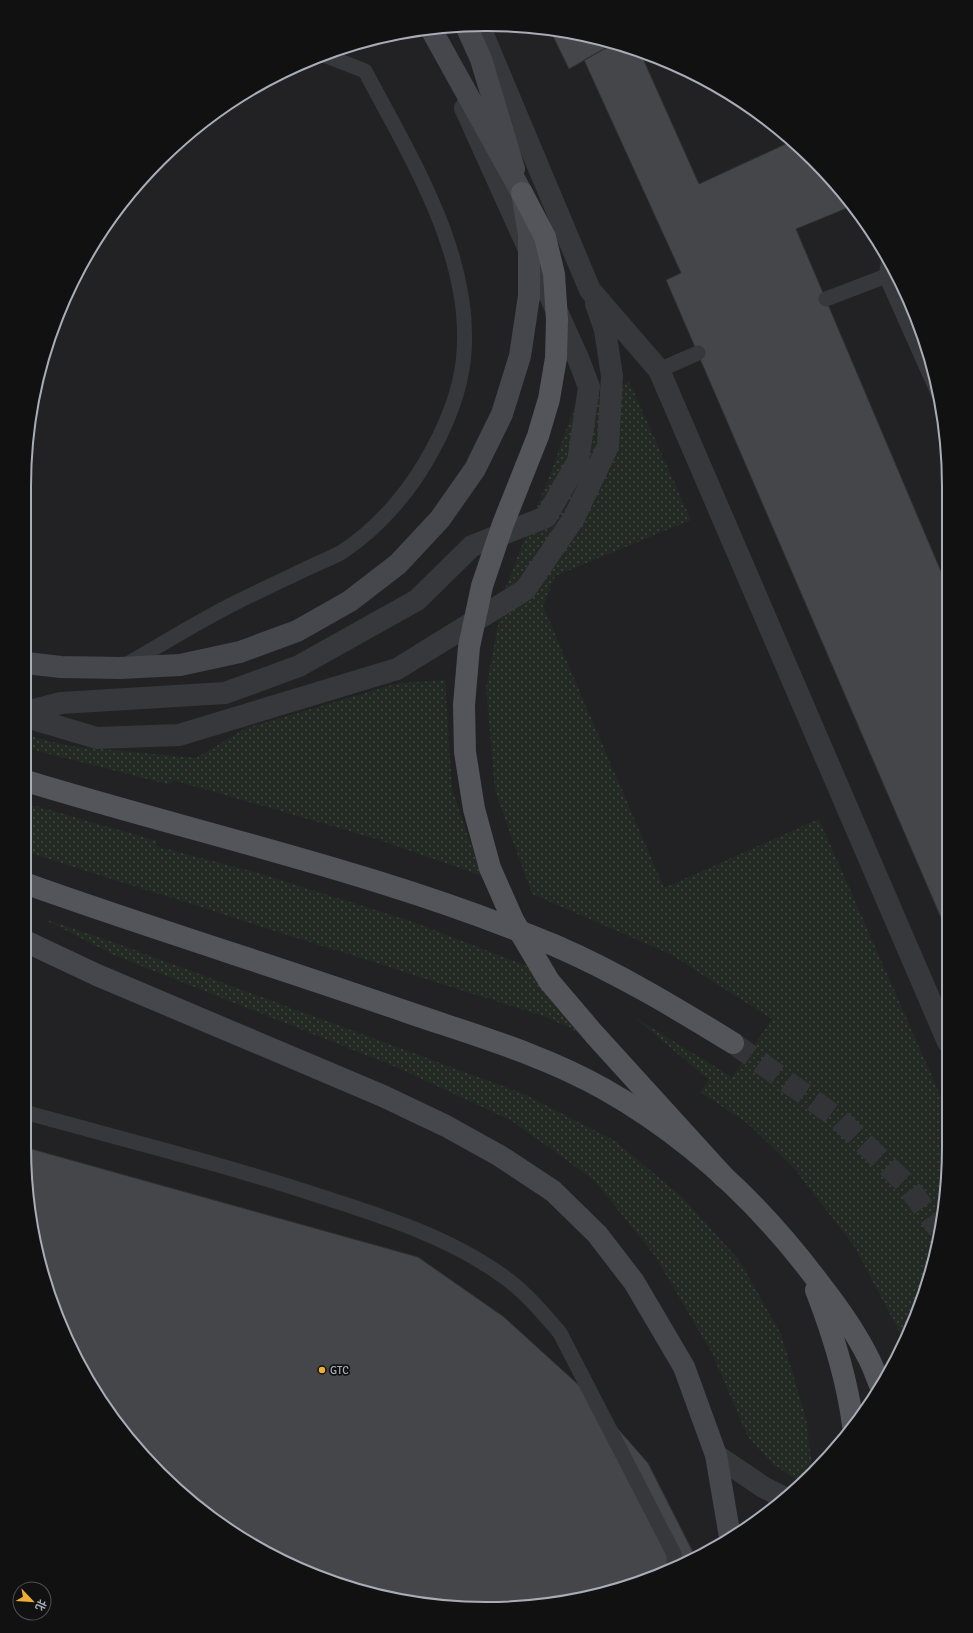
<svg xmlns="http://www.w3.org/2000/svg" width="973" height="1633" viewBox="0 0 973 1633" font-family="Signika,'Noto Sans SC',sans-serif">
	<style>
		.built { fill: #222224 }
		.grass { fill: url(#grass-dots) }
		.building { fill: #45464a; stroke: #303033 }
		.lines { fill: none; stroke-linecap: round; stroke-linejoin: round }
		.primary-tunnel { stroke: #333437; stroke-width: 22; stroke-dasharray: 22 11; stroke-linecap: butt }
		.lane { stroke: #37383c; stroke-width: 15 }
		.street { stroke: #37383c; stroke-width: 22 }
		.secondary { stroke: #45474c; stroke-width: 22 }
		.primary { stroke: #53555b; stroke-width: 22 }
		.secondary-bridge { stroke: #45474c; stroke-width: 22 }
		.primary-bridge { stroke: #53555b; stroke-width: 22 }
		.poi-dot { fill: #efad36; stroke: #111112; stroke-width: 1.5 }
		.labels { text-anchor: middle; stroke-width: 3.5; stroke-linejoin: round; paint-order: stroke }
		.poi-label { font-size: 11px; fill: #a8adb7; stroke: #111112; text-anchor: start }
		.rim { fill: none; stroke: #a8adb7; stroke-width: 2 }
	</style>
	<defs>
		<pattern id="grass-dots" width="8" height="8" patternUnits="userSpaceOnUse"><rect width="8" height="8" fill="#222a23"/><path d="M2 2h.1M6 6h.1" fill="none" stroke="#3f4641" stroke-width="1.8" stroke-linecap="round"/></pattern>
	</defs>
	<rect width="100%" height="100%" fill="#161617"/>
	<!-- built -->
	<path class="built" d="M487,24L577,33L664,59L744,102L834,181L887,255L933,367L948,456V1177L924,1295L871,1404L814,1473L768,1514L691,1561L635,1585L547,1605L486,1609L396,1600L338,1585L229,1531L160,1474L119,1428L72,1351L48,1295L28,1207L25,456L49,338L102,229L160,159L230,102L310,59L396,33Z"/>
	<!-- grass -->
	<path class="grass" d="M629,381L691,520L555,576L543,606L664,888L819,819L948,1113V1177L924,1295L902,1340L898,1329L854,1246L793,1167L747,1123L700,1092L709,1080L634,1017L732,1077L772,1019L670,954L532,894L495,791L486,688L505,589L554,464L580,392L600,397Z
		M445,680L452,789L482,876L380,840L173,780L171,785L26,748V735L69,746L196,758L246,728L399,683Z
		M26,803L157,841L156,846L265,875L413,922L527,966L580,1033L546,1017L27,852Z
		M42,918L118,944L524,1094L615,1141L681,1196L739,1260L781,1334L806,1418L813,1474L802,1483L773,1464L748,1437L712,1353L655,1256L594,1180L512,1121L396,1067L114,955Z"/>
	<!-- building -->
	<path class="building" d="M550,30L577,33L613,44L569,69Z
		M613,44L640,52L699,184L790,142L834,181L852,206L796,229L948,588V934L666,280L681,273L584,60Z
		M28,1148L418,1257L504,1317L582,1388L648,1463L696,1558L635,1585L547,1605L486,1609L396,1600L338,1585L229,1531L160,1474L119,1428L72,1351L48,1295L28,1207Z"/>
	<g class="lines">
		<!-- primary-tunnel -->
		<path class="primary-tunnel" d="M733,1043L839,1119L907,1185L938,1228"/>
		<!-- lane -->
		<path class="lane" d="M889,259L886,276L938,393
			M826,299L886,276
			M659,370L698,353
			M124,666C161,645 197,622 235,603C259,591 285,579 310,567C320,562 332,558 342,552C380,527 412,489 433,449C447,423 459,393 463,363C476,261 411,158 365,71L324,55
			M28,1113C129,1141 230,1166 329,1199C388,1218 449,1238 500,1274C524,1290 542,1312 560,1333L674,1554V1568"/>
		<!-- street -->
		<path class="street" d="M479,25L590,290L659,370L948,1042
			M26,712L61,703L225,693L299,666L417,600L472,546L546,517L578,461L589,387L578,358L465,108
			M26,717L97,738L179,735L397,669L525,590L574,518L608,446L612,376L605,330L596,304
			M716,1455L763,1487L785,1498"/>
		<!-- secondary -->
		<path class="secondary" d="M466,26L481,59L514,169
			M26,663L61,667L120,668
			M27,942L97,975L383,1096L446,1126L500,1156L553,1191L597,1234L634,1282L684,1367L716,1455L730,1537"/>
		<!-- primary -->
		<path class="primary" d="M26,781C203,835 386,874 556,946C618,973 676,1008 733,1043
			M27,884C153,929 281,968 407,1012C474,1035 542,1054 604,1089C689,1137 762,1206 820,1284C838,1307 855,1331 868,1357C873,1366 876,1376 880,1385
			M816,1290C833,1334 847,1378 853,1425"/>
		<!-- secondary-bridge -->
		<path class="secondary-bridge" d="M120,668L180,665L240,652L297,631L350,601L398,564L440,519L475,469L502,414L520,356L529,296V235L522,193L431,29"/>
		<!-- primary-bridge -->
		<path class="primary-bridge" d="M522,193L545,237L554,274L557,320L556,358L549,399L538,436L503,524L482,586L469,647L464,705L465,752L474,809L490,868L513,920L549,981L594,1034L724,1177"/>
	</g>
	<!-- markers -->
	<circle class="poi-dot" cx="322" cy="1370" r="4"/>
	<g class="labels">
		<!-- poi labels -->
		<g class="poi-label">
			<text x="330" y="1374">GTC</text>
		</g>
	</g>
	<!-- crop -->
	<path d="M0 0H973V1633H0ZM486 31H487A455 455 0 0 1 942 486V1147A455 455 0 0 1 487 1602H486A455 455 0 0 1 31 1147V486A455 455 0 0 1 486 31Z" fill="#111112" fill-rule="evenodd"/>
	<path class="rim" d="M486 31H487A455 455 0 0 1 942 486V1147A455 455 0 0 1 487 1602H486A455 455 0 0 1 31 1147V486A455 455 0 0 1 486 31Z"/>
	<!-- north arrow -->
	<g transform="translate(32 1601) rotate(115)"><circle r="19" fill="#111112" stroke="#4d4f54"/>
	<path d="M0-3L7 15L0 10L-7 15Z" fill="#efad36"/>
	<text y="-6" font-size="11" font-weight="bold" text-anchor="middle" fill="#a8adb7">北</text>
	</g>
</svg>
